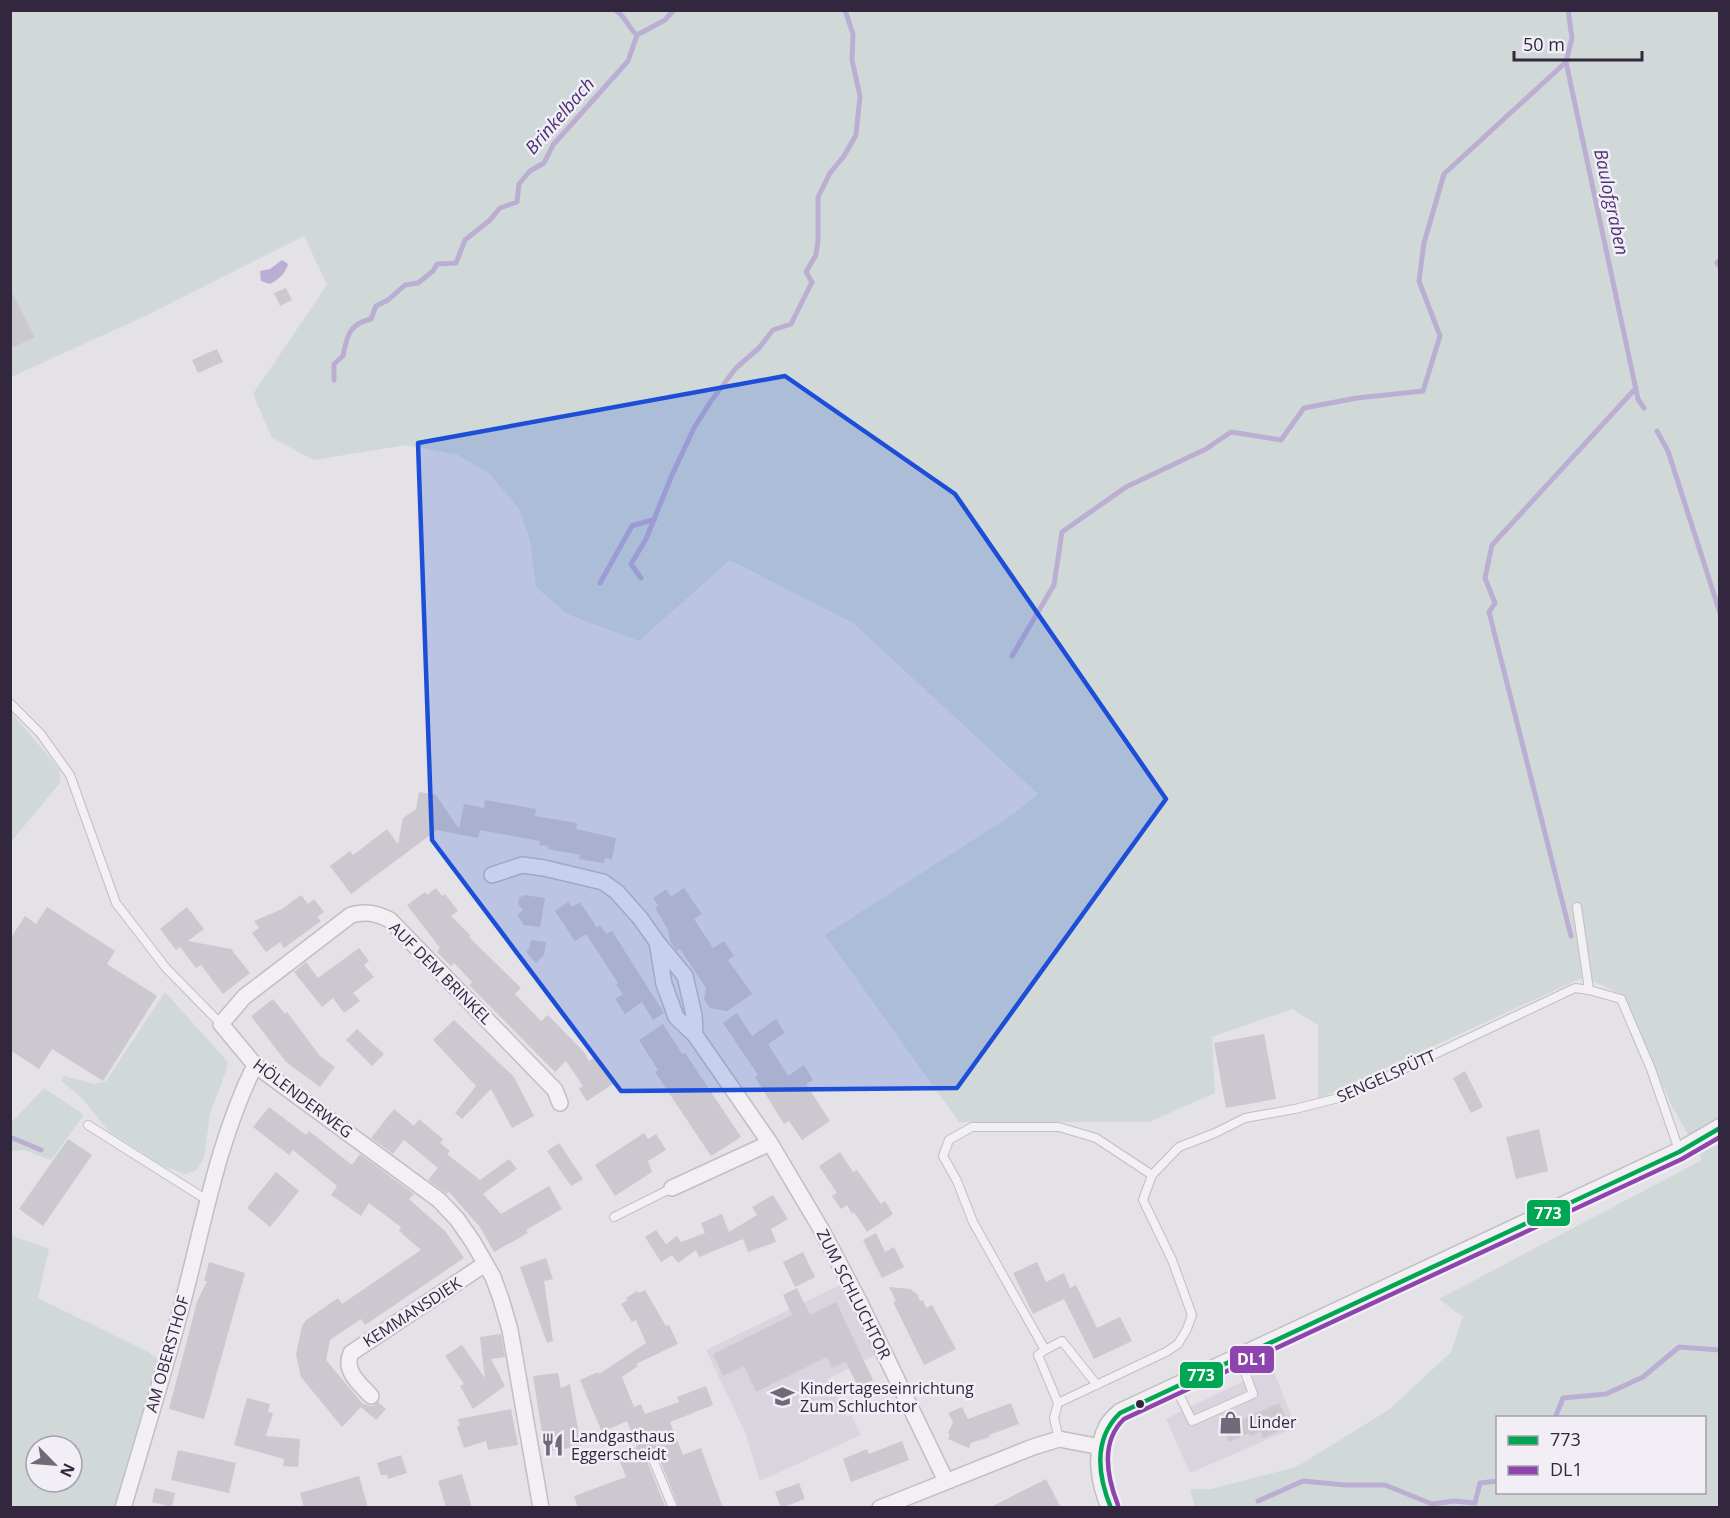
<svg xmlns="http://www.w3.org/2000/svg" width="1730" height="1518" viewBox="0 0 1730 1518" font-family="'Open Sans',sans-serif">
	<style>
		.built { fill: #dad4df }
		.green { fill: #d0d9d8; fill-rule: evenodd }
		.water { fill: #bcaed3 }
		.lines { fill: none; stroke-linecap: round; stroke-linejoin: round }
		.stream { stroke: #bcaed3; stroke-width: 5 }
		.building { fill: #ccc8cf }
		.service-casing { stroke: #c1bec4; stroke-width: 10 }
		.minor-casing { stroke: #c1bec4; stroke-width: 18 }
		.tertiary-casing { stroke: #c1bec4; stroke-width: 21 }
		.service { stroke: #f2f0f3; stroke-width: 8 }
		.minor { stroke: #f2f0f3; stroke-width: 15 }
		.tertiary { stroke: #f2f0f3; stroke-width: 18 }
		.bus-1-casing { stroke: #f2eef6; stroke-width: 9 }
		.bus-2-casing { stroke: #f2eef6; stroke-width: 9 }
		.bus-1 { stroke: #00a651; stroke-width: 4.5 }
		.bus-2 { stroke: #8e44ad; stroke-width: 4.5 }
		.marked { fill: #1d4ed8; fill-opacity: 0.2; stroke: #1d4ed8; stroke-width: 4.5; stroke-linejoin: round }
		.bus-dot { fill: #332740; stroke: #f2eef6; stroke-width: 2 }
		.labels { text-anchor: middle; stroke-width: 5; stroke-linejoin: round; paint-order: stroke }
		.street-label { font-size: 16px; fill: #332740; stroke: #f2eef6 }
		.poi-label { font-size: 16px; fill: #332740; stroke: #f2eef6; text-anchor: start }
		.water-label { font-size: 18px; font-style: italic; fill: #4d3075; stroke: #f2eef6 }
		.line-badge { stroke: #f2eef6; stroke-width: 2 }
		.badge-label { font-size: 16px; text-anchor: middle; font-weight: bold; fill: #fff }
	</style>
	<rect width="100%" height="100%" fill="#e4e1e7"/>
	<!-- built -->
	<path class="built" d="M840,1285L875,1355L828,1379L847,1417L851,1415L861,1435L760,1481L745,1432L706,1350Z
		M1272,1367L1296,1427L1190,1473L1166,1419Z"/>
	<!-- green -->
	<path class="green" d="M10,11H1719V1507H1195L1190,1489H1211L1296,1467L1390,1409L1451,1352L1463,1317L1439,1299L1702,1160L1670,1102L1623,995L1584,977L1318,1099V1025L1292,1009L1212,1037L1215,1093L1149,1122H959L825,935L1012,815L1038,794L853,623L730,560L639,641L567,614L536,587L530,540L519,509L490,474L458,455L406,445L314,460L272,438L253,394L327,285L304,236L143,317L11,377ZM1498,1418H1704V1492H1498Z
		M11,712L60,770V783L11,842Z
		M165,992L227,1061V1068L210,1114L204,1158L197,1170L185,1174L161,1165L112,1133L106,1128L82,1098L61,1081L64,1076L95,1084L106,1081Z
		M44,1088L84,1115L51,1160L24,1150L11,1151V1123Z
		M10,1235L49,1249L38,1298L148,1352L159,1360L117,1507H11ZM36,1446H72V1482H36Z"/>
	<!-- water -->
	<path class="water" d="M282,260L288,264C286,273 278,280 270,284L261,281L260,271L270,269Z"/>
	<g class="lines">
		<!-- stream -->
		<path class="stream" d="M615,10C626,16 627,27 637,35
			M1568,10L1572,38L1566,62L1638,399L1644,408
			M1720,260L1717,263L1720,267
			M334,380V364L343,356C347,336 349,324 371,319L376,306L388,300L405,285L418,283L433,271L437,264L456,263L465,240L490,220L500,208L517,202L519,184L530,171L544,163L553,145L628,61L637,35L665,20L674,10
			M1657,431L1668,451L1720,613
			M641,578L631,564L646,539L672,475L694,428L711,401L736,368L759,348L773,330L791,324L812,282L806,272L816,255L818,240V197L830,173L844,156L856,135L860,96L852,60L853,34L845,10
			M600,583L632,526L655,519
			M1012,656L1054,585L1062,532L1126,487L1206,449L1231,432L1281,440L1304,408L1357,398L1423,391L1440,336L1419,281L1424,243L1444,174L1566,62
			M1571,936L1489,612L1495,603L1485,578L1492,545L1636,388
			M10,1137L41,1150
			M1555,1418L1563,1398L1606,1394L1643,1377L1679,1347L1720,1350
			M1258,1501L1303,1481L1345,1485H1385L1432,1504L1454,1501L1475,1503L1480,1483L1498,1481"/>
	</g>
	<!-- building -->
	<path class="building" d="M286,288L292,300L280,306L274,293Z
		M10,289L35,337L10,349Z
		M217,349L223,362L198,373L192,360Z
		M419,792L436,795L459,829L464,804L484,808L485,800L536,809L535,816L577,823L576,829L616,838L612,859L605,858L604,863L579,859L580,855L548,849V846L539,845L540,841L480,830L478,838L437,830L351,894L330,866L350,851L353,855L387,829L398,844L403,818L416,809Z
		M436,888L442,896L445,894L458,911L451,916L471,936L469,937L521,988L515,994L541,1021L548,1015L584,1052L589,1061L595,1057L599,1063L602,1062L610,1075L608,1076L613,1084L587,1101L579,1089L583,1086L566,1061L555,1072L469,985L472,982L454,963L451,966L437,952L440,948L407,905L425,892L427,895Z
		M684,888L702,914L694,919L713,948L724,941L734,956L728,960L752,994L727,1011L710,1008L704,999L706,988L680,949L677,951L670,941L668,930L655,908L658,906L653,898L666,889L671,897Z
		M301,895L308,904L314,899L324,912L317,917L321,921L284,948L280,942L266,952L252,933L259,928L254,921L282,909Z
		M524,895L545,898L540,927L524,925L517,915L523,910L518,904L519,898Z
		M568,902L572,907L580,902L597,928L600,925L606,934L612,931L664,1013L653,1020L642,1002L625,1014L615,999L623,994L616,985L618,983L586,934L575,941L555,911Z
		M47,907L115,951L107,964L157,996L103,1081L52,1049L39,1069L10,1050V939L25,916L36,924Z
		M187,907L204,929L188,941L231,949L250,973L223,994L201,965L196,968L180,947L176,950L160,929Z
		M531,940L546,942L544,955L536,963L526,952L529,949Z
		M359,948L369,961L364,965L374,977L353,993L360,1001L344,1013L333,998L322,1007L294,972L306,962L318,978Z
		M273,999L285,1014L287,1012L320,1056L335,1067L320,1087L286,1062L251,1016Z
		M737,1013L752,1036L776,1019L785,1033L768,1044L788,1076L804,1065L813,1080L806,1084L830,1121L802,1140L789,1121L784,1124L755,1077L758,1075L723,1023Z
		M454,1020L514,1077L534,1116L512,1128L491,1089L462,1119L455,1113L476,1086L433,1040Z
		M663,1024L682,1054L685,1053L741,1137L711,1156L655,1072L658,1070L639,1040Z
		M357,1029L384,1054L372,1066L346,1040Z
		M1264,1034L1276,1099L1226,1108L1214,1043Z
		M1465,1071L1483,1107L1471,1113L1453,1078Z
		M269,1107L306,1135L309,1131L352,1165L360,1154L414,1194L409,1199L445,1231L464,1258L365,1325L361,1319L330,1340L326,1360L363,1404L373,1406L378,1402L386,1409L376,1420L361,1407L342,1427L301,1377L296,1355L302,1326L306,1320L338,1298L342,1304L421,1250L399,1231L401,1227L369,1203L361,1216L331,1195L337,1186L293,1150L289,1155L253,1127Z
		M394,1109L414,1126L419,1119L443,1139L440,1143L450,1151L447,1154L480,1180L509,1159L517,1169L483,1194L501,1214L549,1186L562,1209L526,1230L528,1233L494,1252L480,1227L448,1191L447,1194L428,1180L438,1168L404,1140L393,1154L371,1138Z
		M1539,1129L1548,1171L1516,1179L1506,1137Z
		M644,1133L648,1139L656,1134L666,1150L648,1161L652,1172L615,1196L595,1165Z
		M68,1139L92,1155L43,1226L19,1209Z
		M559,1143L583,1179L571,1186L547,1151Z
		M840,1152L853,1172L857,1170L881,1204L885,1201L893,1214L867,1232L854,1212L852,1214L847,1205L841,1209L832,1196L837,1193L819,1166Z
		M276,1172L299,1191L270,1227L247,1208Z
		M773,1195L788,1219L771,1229L776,1242L748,1252L743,1239L699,1257L696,1250L678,1263L672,1255L661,1262L645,1237L656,1230L666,1244L677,1236L681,1242L705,1233L701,1223L722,1214L729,1232L757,1215L752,1207Z
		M876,1233L885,1252L894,1247L904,1267L882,1278L863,1240Z
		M803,1252L815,1277L795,1287L783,1262Z
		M546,1258L553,1279L544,1281L553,1341L547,1343L520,1267Z
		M209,1262L245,1273L204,1419L169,1409L197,1302L207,1281H204Z
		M1037,1262L1046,1282L1064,1273L1070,1288L1076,1285L1097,1328L1120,1317L1132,1341L1094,1359L1064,1299L1033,1314L1013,1273Z
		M889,1287L910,1289L917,1294L920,1301L923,1300L926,1308L932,1305L956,1349L924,1365L893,1302L896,1301Z
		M797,1288L810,1315L836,1302L873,1380L858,1387L846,1362L832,1368L827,1357L756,1392L744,1366L723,1376L713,1354L792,1315L783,1295Z
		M645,1290L666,1326L669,1325L678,1344L636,1364L638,1366L622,1377L634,1407L641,1404L645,1414L679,1402L677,1397L706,1386L713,1405L670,1422L683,1455L701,1448L723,1508H679L660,1460L654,1456L649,1459L648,1464L666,1508H578L574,1496L626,1477L617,1454L637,1447L627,1421L602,1432L580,1380L598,1372L599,1374L646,1343L636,1320L632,1322L621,1304L628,1300L626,1298L637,1291L639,1293Z
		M501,1334L505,1357L491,1359L505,1386L473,1409L460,1386L464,1384L445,1356L462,1345L485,1378L480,1337Z
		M558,1373L561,1388L570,1384L581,1446L545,1452L533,1376Z
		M247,1398L270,1404L268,1412L273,1413L266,1436L300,1439L298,1467L283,1466L284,1459L234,1445Z
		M1011,1403L1019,1424L989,1435L990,1437L971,1443L969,1448L948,1439L950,1434L948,1433L953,1422L948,1413L962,1407L968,1419Z
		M1279,1403L1290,1426L1263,1438L1260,1432L1250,1436L1249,1433L1229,1442L1223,1428Z
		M511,1409L518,1445L488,1450L486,1441L464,1448L457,1427L460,1425L458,1419Z
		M902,1441L909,1460L851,1482L843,1459L867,1449L869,1454Z
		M178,1450L236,1463L229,1493L171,1480Z
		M401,1455L407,1473L388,1479L387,1475H381L377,1463Z
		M462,1474L472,1508H446L438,1481Z
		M359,1476L368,1508H304L300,1493Z
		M1046,1479L1061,1508H989Z
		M799,1483L805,1499L781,1508L775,1492Z
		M155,1488L175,1493L172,1507L152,1502Z"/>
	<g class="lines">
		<defs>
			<path id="service" d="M10,703L40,733L70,775L116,903L166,968L221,1024
				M1577,907L1589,990L1621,999L1651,1069L1679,1150
				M88,1125L207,1200
				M614,1217L672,1188
				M1045,1350L1062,1341L1097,1385
				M1176,1388L1192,1421L1253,1394L1240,1359
				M1058,1403L1166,1352L1178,1344L1187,1329L1192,1315L1172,1260L1143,1200L1152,1175L1179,1147L1215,1133L1245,1118L1295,1109L1346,1096L1575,988L1589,990
				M1059,1439L1054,1418L1058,1403L1038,1355L1045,1350L973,1222L957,1181L943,1156L949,1140L972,1127H1059L1096,1138L1152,1175
				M654,1462L673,1508"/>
			<path id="minor" d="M492,875L522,865L544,868L603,882L617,892L640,918L657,942L685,976L694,1015L695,1035
				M657,942L664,984L676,1017L695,1035L770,1143L821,1229L860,1303L946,1481
				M672,1188L770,1143
				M371,1396C360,1384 343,1371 351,1353L485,1264
				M123,1508C143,1440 164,1373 182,1305C204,1223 217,1142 255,1065
				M541,1508L510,1330L501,1299L493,1277L473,1242L457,1219L439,1200L255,1065L221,1024L244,997L351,915C366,911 376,913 390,920L555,1090L560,1103
				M880,1508L1033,1447L1059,1439L1101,1447"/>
			<path id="tertiary" d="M1111,1508C1100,1483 1095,1452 1108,1427C1110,1422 1116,1417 1120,1413L1679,1152L1720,1128"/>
		</defs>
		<!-- service casing -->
		<use href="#service" class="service-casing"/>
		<!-- minor casing -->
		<use href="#minor" class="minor-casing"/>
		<!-- tertiary casing -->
		<use href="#tertiary" class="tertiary-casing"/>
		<!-- service -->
		<use href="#service" class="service"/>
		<!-- minor -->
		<use href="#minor" class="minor"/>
		<!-- tertiary -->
		<use href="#tertiary" class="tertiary"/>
		<defs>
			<path id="bus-1" d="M1111,1508C1098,1476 1093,1439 1120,1413L1679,1152L1720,1128"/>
			<path id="bus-2" d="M1118,1505C1107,1477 1100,1442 1124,1419L1682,1159L1720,1137"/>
		</defs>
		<!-- bus-1 casing -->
		<use href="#bus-1" class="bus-1-casing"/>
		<!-- bus-2 casing -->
		<use href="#bus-2" class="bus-2-casing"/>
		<!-- bus-1 -->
		<use href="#bus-1" class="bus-1"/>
		<!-- bus-2 -->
		<use href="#bus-2" class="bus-2"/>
	</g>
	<!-- marked area -->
	<path class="marked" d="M785,376L955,494L1166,799L957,1088L621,1091L432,840L418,443Z"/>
	<!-- icons -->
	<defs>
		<symbol id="school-bare" viewBox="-9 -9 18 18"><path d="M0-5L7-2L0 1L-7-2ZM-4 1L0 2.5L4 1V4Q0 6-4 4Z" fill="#71687a" stroke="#f2eef6" stroke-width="2.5" paint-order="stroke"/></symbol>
		<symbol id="shop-bare" viewBox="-9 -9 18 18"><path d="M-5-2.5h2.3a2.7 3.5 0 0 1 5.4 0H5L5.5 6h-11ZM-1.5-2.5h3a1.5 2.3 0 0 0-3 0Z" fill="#71687a" stroke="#f2eef6" stroke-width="2.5" paint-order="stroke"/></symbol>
		<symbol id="restaurant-bare" viewBox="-9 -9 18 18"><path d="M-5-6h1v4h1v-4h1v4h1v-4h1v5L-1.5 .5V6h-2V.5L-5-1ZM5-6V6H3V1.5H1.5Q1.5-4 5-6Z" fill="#71687a" stroke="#f2eef6" stroke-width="2.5" paint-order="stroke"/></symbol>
	</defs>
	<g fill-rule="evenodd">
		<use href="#school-bare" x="766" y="1380" width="33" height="33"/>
		<use href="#shop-bare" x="1214" y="1406" width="33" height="33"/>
		<use href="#restaurant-bare" x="536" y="1428" width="33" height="33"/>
	</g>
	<!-- markers -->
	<circle class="bus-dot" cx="1140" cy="1404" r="5"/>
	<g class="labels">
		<!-- street labels -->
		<g class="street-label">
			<text transform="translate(441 973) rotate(45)" y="6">AUF DEM BRINKEL</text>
			<text transform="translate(1386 1076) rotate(-24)" y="6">SENGELSPÜTT</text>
			<text transform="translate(303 1098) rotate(37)" y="6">HÖLENDERWEG</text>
			<text transform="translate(854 1294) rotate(63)" y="6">ZUM SCHLUCHTOR</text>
			<text transform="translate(412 1312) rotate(-33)" y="6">KEMMANSDIEK</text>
			<text transform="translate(167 1354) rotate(-74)" y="6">AM OBERSTHOF</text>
		</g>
		<!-- poi labels -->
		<g class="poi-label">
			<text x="800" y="1394">Kindertageseinrichtung<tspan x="800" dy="18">Zum Schluchtor</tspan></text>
			<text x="1249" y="1428">Linder</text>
			<text x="571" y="1442">Landgasthaus<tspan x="571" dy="18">Eggerscheidt</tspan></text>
		</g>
		<!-- water labels -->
		<g class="water-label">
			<text transform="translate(560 116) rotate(-49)" y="6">Brinkelbach</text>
			<text transform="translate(1611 202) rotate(78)" y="6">Baulofgraben</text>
		</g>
	</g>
	<g class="line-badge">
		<rect x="1526" y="1199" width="45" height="28" rx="6" fill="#00a651"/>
		<rect x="1229" y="1345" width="46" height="29" rx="6" fill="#8e44ad"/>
		<rect x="1179" y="1361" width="45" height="28" rx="6" fill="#00a651"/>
	</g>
	<g class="badge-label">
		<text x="1548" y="1219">773</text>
		<text x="1252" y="1365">DL1</text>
		<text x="1201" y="1381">773</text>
	</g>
	<!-- border -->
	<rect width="1730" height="1518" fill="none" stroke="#332740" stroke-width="24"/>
	<!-- legend -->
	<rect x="1496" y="1416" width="210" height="78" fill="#f2eef6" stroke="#a69ead" stroke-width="1.5"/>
	<rect x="1508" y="1436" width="30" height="9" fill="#00a651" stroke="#a69ead" stroke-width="1.5"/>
	<text x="1550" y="1446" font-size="18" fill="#332740">773</text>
	<rect x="1508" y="1466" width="30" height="9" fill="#8e44ad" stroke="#a69ead" stroke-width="1.5"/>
	<text x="1550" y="1476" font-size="18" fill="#332740">DL1</text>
	<!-- north arrow -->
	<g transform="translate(54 1464) rotate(115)"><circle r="28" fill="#f2eef6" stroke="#a69ead" stroke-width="1.5"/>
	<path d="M0-4.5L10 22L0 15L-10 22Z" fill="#71687a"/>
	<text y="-9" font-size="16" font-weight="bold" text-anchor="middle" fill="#332740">N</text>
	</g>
	<!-- scale -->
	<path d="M1514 51v9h128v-9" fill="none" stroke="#332740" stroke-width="3"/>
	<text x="1523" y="51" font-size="18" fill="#332740" stroke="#f2eef6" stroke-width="4.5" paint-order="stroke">50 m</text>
</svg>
